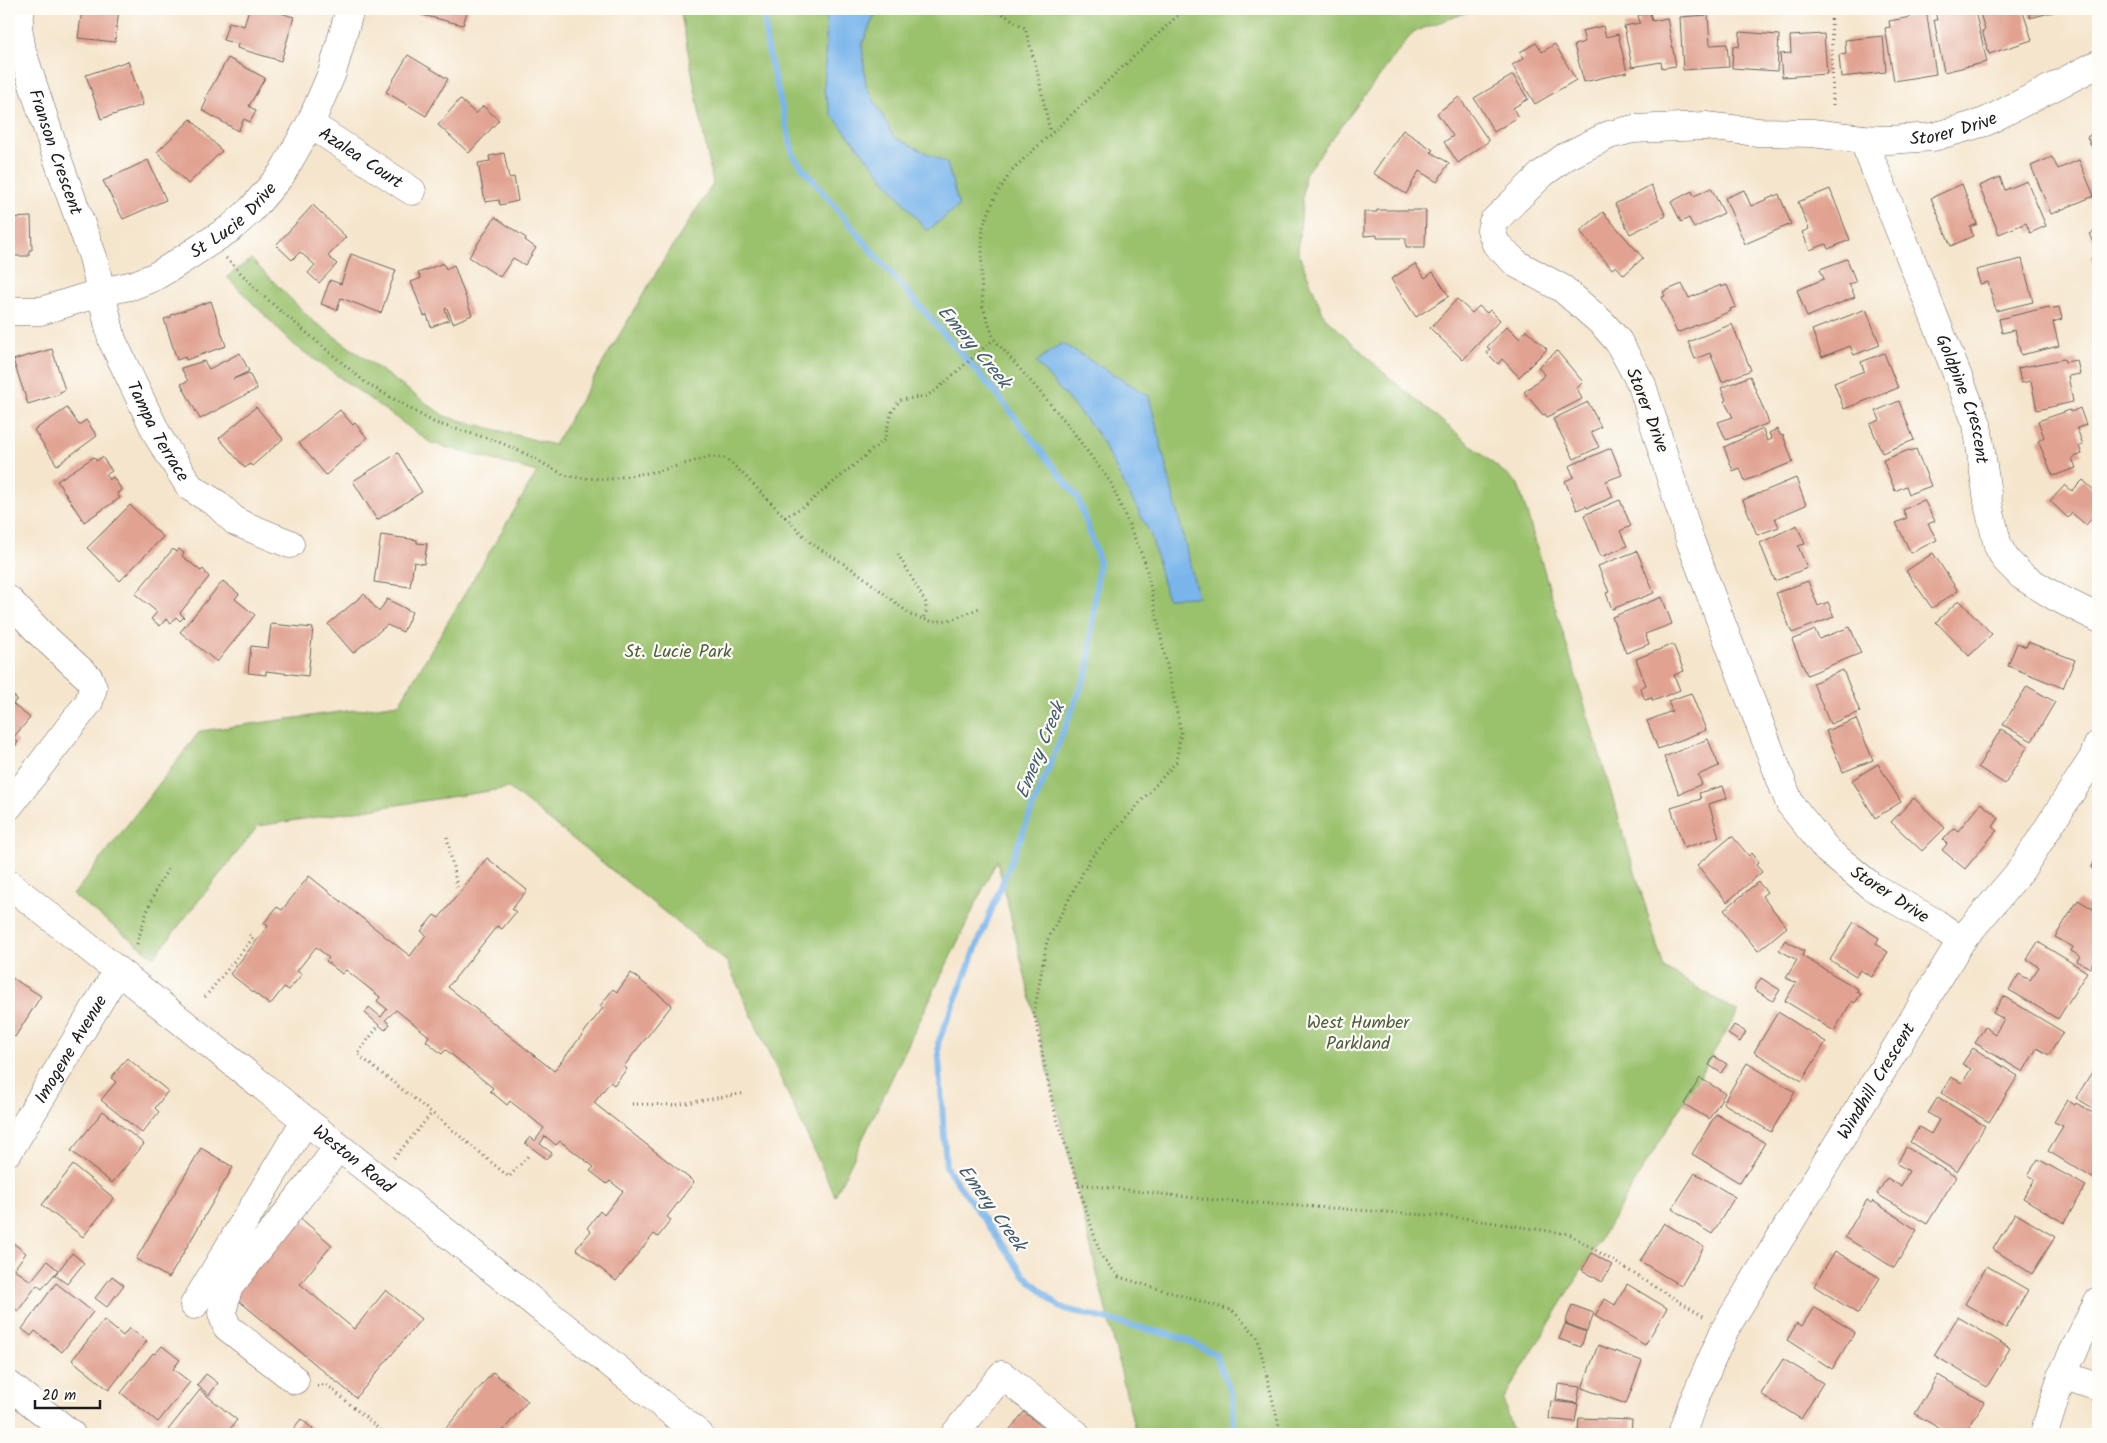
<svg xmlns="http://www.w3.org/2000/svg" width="2107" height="1443" viewBox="0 0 2107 1443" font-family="Kalam,sans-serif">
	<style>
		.green { fill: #9ac16c; stroke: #5b6e44 }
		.water { fill: #79b5eb; stroke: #4a6884 }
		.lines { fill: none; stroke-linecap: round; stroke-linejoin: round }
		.stream { stroke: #79b5eb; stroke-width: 6 }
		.building { fill: #e1a291 }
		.minor-casing { stroke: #68625a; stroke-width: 29 }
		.major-casing { stroke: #68625a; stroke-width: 29 }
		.path { stroke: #68625a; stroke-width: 3; stroke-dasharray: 1 4; stroke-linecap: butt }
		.minor { stroke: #fff; stroke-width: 28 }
		.major { stroke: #fff; stroke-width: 28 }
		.labels { text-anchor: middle; stroke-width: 4.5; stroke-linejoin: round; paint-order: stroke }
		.street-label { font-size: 18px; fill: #1c1c1c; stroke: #fdfcf7 }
		.park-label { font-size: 18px; fill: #4e5e3c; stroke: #fdfcf7 }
		.water-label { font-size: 19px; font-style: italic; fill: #41596f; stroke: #fdfcf7 }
	</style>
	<rect width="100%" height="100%" fill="#fdfcf7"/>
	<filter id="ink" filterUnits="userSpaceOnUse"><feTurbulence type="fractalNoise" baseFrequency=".02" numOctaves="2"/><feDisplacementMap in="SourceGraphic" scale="10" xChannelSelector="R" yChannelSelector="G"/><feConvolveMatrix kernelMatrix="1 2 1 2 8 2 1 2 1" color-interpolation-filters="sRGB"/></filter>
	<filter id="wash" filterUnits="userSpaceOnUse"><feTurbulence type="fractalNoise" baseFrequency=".0096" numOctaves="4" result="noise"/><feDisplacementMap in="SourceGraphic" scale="20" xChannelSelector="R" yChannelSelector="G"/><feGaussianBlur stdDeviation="1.12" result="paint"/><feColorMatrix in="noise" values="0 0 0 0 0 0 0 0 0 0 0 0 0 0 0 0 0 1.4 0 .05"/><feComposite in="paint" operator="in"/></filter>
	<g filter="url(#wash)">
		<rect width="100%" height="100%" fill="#f5e5cc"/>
		<!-- green -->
		<path class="green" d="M680,9H1476L1413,32L1305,174L1298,252L1324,316L1385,374L1518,484L1664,968L1738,1012L1503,1400L1513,1434H1136L997,860L835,1196L727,962L509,788L258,826L154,957L73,895L200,731L399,704L537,472L431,443L293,344L227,277L251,259L313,321L444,416L554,445L662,263L713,184Z"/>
		<!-- water -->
		<path class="water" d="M827,9H877L862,45L866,85L894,137L947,163L959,206L927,231L831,114L824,91Z
			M1062,343L1149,396L1198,597L1167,598L1151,535L1097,433L1036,362Z"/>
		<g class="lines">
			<!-- stream -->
			<path class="stream" d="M764,9L767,46L794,157L876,256L995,392L1078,498L1099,560L1088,670L938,1043L946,1167L1024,1275L1061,1308L1182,1338L1215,1354L1233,1397L1234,1434"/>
		</g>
		<g id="blocks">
			<!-- building -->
			<path class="building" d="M82,9H119L115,42L78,38Z
				M249,9H267L294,17L281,61L237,48L238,44L223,40L229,22L244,26Z
				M398,9H468L463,25Z
				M1944,9H2022L2032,40L1989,54L1982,31L1985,30L1979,10L1975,11L1987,62L1944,72L1934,20H1937L1935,11Z
				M2028,9H2065L2030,18Z
				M1926,10L1936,74L1894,81L1885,28L1890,27L1889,21L1911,17V12Z
				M1650,12L1652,21L1667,18L1676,66L1662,68L1661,62L1632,67L1624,26L1640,23L1638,15Z
				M1708,15L1710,45L1727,44L1729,67L1683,70L1680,17Z
				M1603,26L1606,37L1618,34L1627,72L1584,82L1574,45L1585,42L1582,31Z
				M1740,32L1779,35L1777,71L1732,68L1733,46L1739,47Z
				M1824,34L1827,74L1782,77L1780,54L1791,53L1790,36Z
				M1883,36L1886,72L1841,77L1839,55L1846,54L1845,40Z
				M1536,43L1542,52L1555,44L1576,80L1535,104L1512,65L1524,58L1520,52Z
				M408,55L448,79L426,116L386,92Z
				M228,58L265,78L249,106L256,111L250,122L244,119L238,131L202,110L207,100L205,98Z
				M128,61L143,105L101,119L86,75Z
				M1513,75L1528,99L1513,108L1518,117L1494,132L1474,98Z
				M1459,97L1489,141L1458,163L1444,142L1453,136L1437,113Z
				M460,99L476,114L483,106L499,120L469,153L438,125Z
				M191,119L222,151L188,184L157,152Z
				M1403,130L1433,150L1431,152L1449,163L1437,182L1419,171L1406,194L1373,173Z
				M2098,131V160L2087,137Z
				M504,153L509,178L514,177L518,201L500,205L499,200L485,202L478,163L490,161L489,156Z
				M2052,157L2058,169L2079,160L2094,196L2051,214L2031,166Z
				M148,160L166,200L123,219L103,181Z
				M2000,177L2005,190L2027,181L2046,226L2030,233L2026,223L1999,234L1979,186Z
				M1962,184L1977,224L1970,227L1973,236L1951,246L1931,198Z
				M1651,185L1666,216L1630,234L1615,204Z
				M1711,188L1724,213L1694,228L1689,218L1681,222L1671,202L1692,191L1694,196Z
				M1830,189L1850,240L1828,249L1826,244L1810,250L1802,232L1809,229L1798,202Z
				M1744,190L1751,206L1779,194L1791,224L1745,244L1725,198Z
				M313,205L346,237L328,256L337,264L319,283L308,273L315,265L300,252L292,260L276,245Z
				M1377,210H1426L1425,247H1406V238H1377V235L1364,236V212H1377Z
				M1603,212L1643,258L1624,275L1616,266L1612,269L1580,231Z
				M31,217L32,250H29V256H10L9,218Z
				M495,217L526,238L525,240L536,248L525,265L513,258L500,277L469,257Z
				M2098,230V272L2091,258L2097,255L2093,247L2096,246L2090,234Z
				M351,254L396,270L381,313L341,298L337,310L321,304L330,280L341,284Z
				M1847,259L1856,282L1849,284L1855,297L1807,317L1797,290L1824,279L1820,269Z
				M2022,259L2033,302L1996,311L1988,282L1980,284L1976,270Z
				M443,263L446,269L454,265L472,315L453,323L447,308L445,309L449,320L431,327L427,315L424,316L411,282L421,278L418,273Z
				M1415,264L1425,278L1433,272L1449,296L1416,317L1391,279Z
				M1682,284L1689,298L1721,285V287L1727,285L1736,307L1730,309L1731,311L1677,333L1662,297L1665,296L1663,292Z
				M1457,299L1472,313L1479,306L1487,313L1490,310L1500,320L1463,360L1430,328Z
				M211,301L226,346L186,360L185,357L177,360L164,319L171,317V315Z
				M2049,307V309L2059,307L2062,319L2053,322L2059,346L2021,355L2015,330L2002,333L1999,319Z
				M1866,309L1880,345L1854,355L1850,346L1822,357L1812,330Z
				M1732,324L1751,370L1722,382L1710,353L1695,359L1688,342Z
				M1507,326L1519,338L1526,330L1547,349L1519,377L1502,359L1498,364L1487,353L1490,349L1487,347Z
				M52,349L65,390L60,392V394L28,404L13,360Z
				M1557,351L1583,382L1577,388L1582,399L1547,417L1545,414L1543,415L1524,392L1545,375L1538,367Z
				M240,353L249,371L233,379L249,373L257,389L200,419L181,384L188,381L181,368L204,361L209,369Z
				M1884,353L1898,388L1844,409L1834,383L1864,371L1861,362Z
				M2064,359L2065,362L2077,360L2080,374L2068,376L2073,402L2037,410L2031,381L2021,383L2018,368Z
				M1750,376L1769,423L1726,440L1718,422L1733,417L1724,401L1726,400L1721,388Z
				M1899,401L1914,440L1882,453L1870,424L1880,420L1876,411Z
				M1588,402L1601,427L1591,432L1599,447L1574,459L1553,419Z
				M256,407L283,439L252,466L250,464L245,468L219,438Z
				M67,408L79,425L86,420L97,436L57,465L34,430Z
				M2080,408L2086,425L2077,428L2083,445L2079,446L2082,454L2072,458L2076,468L2053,476L2038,441L2044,437L2038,421L2070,410L2071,412Z
				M340,410L353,425L355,423L367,438L326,475L299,443Z
				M1763,429L1767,441L1772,439L1769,433L1777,429L1781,436L1783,435L1793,462L1745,481L1740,468L1733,471L1724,447Z
				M1611,448L1622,475L1606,481L1613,497L1587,508L1586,506L1577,510L1565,481L1574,477L1569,466Z
				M1916,449L1931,486L1909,494L1906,486L1895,491L1883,460L1909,450L1910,451Z
				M398,453L422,492L377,520L353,481Z
				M94,457L96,461L102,457L112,471L106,475L109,480L113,477L122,490L117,493L120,498L84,522L57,481Z
				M1796,478L1806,505L1775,518L1779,527L1757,535L1743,500Z
				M2083,480L2098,494V512L2086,525L2072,513L2068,518L2050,501L2065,485L2072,491Z
				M1620,500L1631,526L1620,531L1627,546L1601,557L1584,515Z
				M1924,500L1935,521L1928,524L1937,540L1911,553L1896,523L1907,518L1903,510Z
				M130,505L163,537L120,581L87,548Z
				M1797,525L1805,544L1798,546L1807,568L1775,581L1760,543Z
				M381,535L417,540V543L427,544L424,564L414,562L410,587L374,582Z
				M173,549L176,552L179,549L184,553L182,556L201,571L203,569L209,577L180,613L184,617L180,621L176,617L171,623L166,619L160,626L151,619L157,612L135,594Z
				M1637,551L1654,593L1612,609L1606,593L1609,592L1598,566Z
				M1933,553L1958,591L1932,608L1906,571Z
				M223,581L239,594L235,599L255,615L217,662L180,632Z
				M1808,581L1818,606L1828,602L1834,617L1792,633L1776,593Z
				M364,594L379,612L387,599L412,612L403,632L387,625L353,653L328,624Z
				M1662,597L1672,624L1645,634L1649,644L1626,653L1612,617Z
				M1959,600L1992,634L1969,656L1936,622Z
				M271,624L313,628L308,676L266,671V675L248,673L251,646L268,648Z
				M1850,627L1861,653L1807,675L1792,640L1815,630L1819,639Z
				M2028,642L2075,660L2063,688L2008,666L2017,643L2026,647Z
				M1673,644L1684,671L1674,675L1680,690L1653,701L1652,698L1645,700L1640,688L1646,685L1636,659Z
				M1843,670L1860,712L1830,724L1813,683Z
				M2027,686L2055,702L2032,741L2003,725Z
				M9,692L17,699L13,704L30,718L13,738L18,742L9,754Z
				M1691,693L1706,730L1658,749L1647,721L1672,711L1668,701Z
				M1856,719L1873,760L1843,772L1826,731Z
				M2001,729L2028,746L2005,784L1978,767Z
				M1708,739L1719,766L1698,775L1702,784L1679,794L1664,757Z
				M1878,764L1901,802L1875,818L1852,780Z
				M1723,786L1727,798L1709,804L1719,837L1684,848L1671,808L1701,799L1699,793Z
				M1914,798L1945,828L1922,851L1891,822Z
				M1981,803L1999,818L1993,827L1997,830L1965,869L1942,850L1947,844L1943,840L1954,828L1958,831Z
				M1732,836L1749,856L1752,853L1759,862L1756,865L1762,872L1727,902L1697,865Z
				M2098,855V872L2091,868Z
				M487,858L527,890L512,909L516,912L502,929L497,926L448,987L554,1071L603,1008L600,1006L613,989L617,992L631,973L672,1005L624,1066L627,1069L614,1085L610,1082L594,1103L694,1182L667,1217L671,1220L658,1237L654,1234L616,1281L576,1249L591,1231L587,1228L600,1211L604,1215L623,1191L610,1181L607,1184L590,1171L594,1167L560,1141L556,1145L545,1136L540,1144L552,1153L547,1159L525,1143L530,1137L535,1141L544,1128L510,1101L507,1105L490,1091L493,1088L446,1050L442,1054L426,1041L429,1036L396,1010L385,1020L390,1024L385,1030L365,1013L369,1007L381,1017L387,1009L377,1001L380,997L346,970L342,974L326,961L329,958L316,947L297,971L302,974L289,990L284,987L270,1005L230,974L268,926L264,923L277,907L282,910L309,876L410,956L426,935L421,931L434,915L439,918Z
				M1758,882L1767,892L1762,896L1787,927L1758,951L1724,910Z
				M2078,900L2098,912V958L2096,962L2094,960L2090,968L2077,961L2080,956L2071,951L2073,947L2055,937Z
				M1854,922L1879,938L1876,944L1888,952L1872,977L1860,970L1856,976L1830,960Z
				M1785,940L1804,951L1802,956L1858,989L1857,992L1861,994L1855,1003L1852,1001L1834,1031L1785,1001L1796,983L1786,978L1797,960L1779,950Z
				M2038,942L2087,972L2058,1019L2009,990L2019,974L2030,980L2039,967L2027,959Z
				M9,976L41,996L15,1037L9,1033Z
				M1761,978L1780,990L1773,1001L1754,989Z
				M2003,996L2063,1032L2049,1055L2037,1048L2023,1072L1975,1043L1985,1027L1995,1034L2004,1019L1993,1013Z
				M1778,1012L1826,1042L1802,1081L1754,1052Z
				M1734,1025L1746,1032L1740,1042L1728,1034Z
				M1973,1048L2018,1076L1989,1122L1941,1093L1951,1077L1962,1083L1971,1069L1962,1064Z
				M1714,1056L1727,1064L1721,1073L1709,1065Z
				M127,1058L168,1091L155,1108L159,1112L142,1133L101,1100L116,1082L111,1078Z
				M2098,1062V1111L2076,1098Z
				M1747,1063L1795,1092L1771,1132L1723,1103Z
				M1700,1078L1725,1093L1709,1119L1684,1104Z
				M1938,1097L1985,1126L1957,1172L1910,1142L1919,1127L1931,1134L1939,1120L1928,1113Z
				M2067,1100L2075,1105L2076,1103L2098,1116V1152L2095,1156L2098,1158V1176L2096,1180L2048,1151L2063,1126L2054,1122Z
				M103,1111L144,1144L112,1183L71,1151Z
				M1716,1114L1765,1143L1740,1183L1692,1154Z
				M1906,1147L1956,1177L1927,1224L1877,1194L1887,1178L1901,1186L1909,1171L1897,1164Z
				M201,1148L233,1167L169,1278L136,1259Z
				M2038,1159L2086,1186L2064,1223L2023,1198L2035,1179L2028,1175Z
				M73,1165L114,1198L83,1237L42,1205Z
				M1695,1173L1735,1197L1712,1234L1672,1209Z
				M1867,1200L1871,1203L1873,1201L1917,1230L1894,1268L1845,1237Z
				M2015,1213L2055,1237L2032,1274L1993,1249Z
				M298,1216L332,1245L300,1284L354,1329L386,1290L421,1319L356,1398L232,1295Z
				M1664,1223L1704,1247L1681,1286L1640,1261Z
				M9,1240L26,1253L14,1269L31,1281L47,1261L58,1270L42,1289L37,1285L18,1311L14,1308L10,1313Z
				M1835,1251L1880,1278L1858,1314L1814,1286Z
				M72,1253L84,1263L67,1284L55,1275Z
				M1592,1253L1612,1265L1602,1282L1582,1270Z
				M1987,1266L2028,1290L2006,1328L1965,1304Z
				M112,1276L124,1285L107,1307L95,1298Z
				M56,1283L93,1312L62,1352L35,1331L31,1336L22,1329Z
				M1627,1284L1667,1308L1645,1345L1595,1316L1605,1299L1615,1305Z
				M1572,1305L1594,1313L1587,1331L1565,1323Z
				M1814,1307L1855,1332L1832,1369L1787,1340L1797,1323L1802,1326Z
				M1958,1317L2010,1348L1987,1387L1934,1355Z
				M104,1320L123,1336L129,1328L147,1341L109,1390L72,1360Z
				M1565,1324L1586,1332L1581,1347L1559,1339Z
				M1598,1345L1642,1361L1626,1404L1582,1388Z
				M162,1346L180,1360L173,1369L190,1382L158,1422L121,1393L153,1353L155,1354Z
				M1783,1359L1823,1383L1801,1419L1761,1394Z
				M493,1372L528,1401L500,1434H441Z
				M206,1374L218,1383L209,1395L197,1385Z
				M1938,1375L1984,1402L1965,1434H1949L1915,1414Z
				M1558,1384L1580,1387L1577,1403L1556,1400Z
				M200,1390L237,1420L226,1434H168L170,1432L168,1430Z
				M1551,1401L1578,1404L1575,1422L1549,1419Z
				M1024,1412L1047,1431L1045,1434H1006Z
				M1579,1418L1632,1420L1631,1434H1578Z
				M301,1419L313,1429L309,1434H289Z"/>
		</g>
	</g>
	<g filter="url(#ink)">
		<use href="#blocks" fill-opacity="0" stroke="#68625a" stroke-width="1"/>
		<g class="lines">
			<defs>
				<g id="minor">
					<path id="s1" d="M21,9L18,27L22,51L56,155L93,257L112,340L159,438L190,487L217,504L236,522L290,544"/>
					<path id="s2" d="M310,124L412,191"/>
					<path id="s3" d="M1863,139L1977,424L1989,508L1998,546L2006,560L2022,576L2054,596L2098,618"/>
					<path id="s4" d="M9,311H41L102,292L134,285L154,277L171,267L231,228L251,210L281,175L310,124L332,73L350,9"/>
					<path d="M9,600L41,634L89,678L93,688L89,702L9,806"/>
					<path id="s5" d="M1961,941L1936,923L1871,886L1827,850L1790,804L1690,540L1642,385L1618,341L1602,323L1563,289L1517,264L1496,244L1491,230L1493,222L1542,174L1565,157L1609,135L1633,129L1705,126L1758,132L1812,133L1863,139L1889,140L1933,137L1985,122L2098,64"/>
					<path id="s6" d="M9,1151L117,972"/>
					<path d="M194,1305L305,1121"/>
					<path d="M2062,1375L2098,1387"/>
					<path d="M295,1380L227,1327L222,1313L228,1288L338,1148"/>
					<path d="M9,1385L71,1434"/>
					<path d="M955,1434L1002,1375L1076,1434"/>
					<path id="s7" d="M1682,1434L1691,1407L1725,1329L1961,941L2021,870L2093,758L2098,745"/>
					<path d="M2044,1434L2062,1375L2098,1301"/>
				</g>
				<g id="major">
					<path id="s8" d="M9,884L699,1434"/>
				</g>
			</defs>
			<!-- minor casing -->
			<use href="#minor" class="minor-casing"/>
			<!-- major casing -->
			<use href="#major" class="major-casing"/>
			<!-- path -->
			<path class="path" d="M948,9L1000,12L1025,28L1037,70L1050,132
				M1185,9L1012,170L996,195L983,226L981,277L983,307L994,339L1064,420L1111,483L1145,562L1181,732L1176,762L1090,859L1047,941L1034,1013L1053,1106L1101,1256L1119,1277L1233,1311L1257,1336L1281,1434
				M1831,9L1833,106
				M226,258L262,295L366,383L435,423L497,441L528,455L564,475L580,478L610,479L659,471L709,457L725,458L738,469L785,517L806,505L884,440L892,412L900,400L926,396L935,391L994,339
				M785,517L812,544L857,572L911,615L933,622L953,619L982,607
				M898,554L926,603V612L923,619
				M447,837L457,887
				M137,944C145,916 152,892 169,868
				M205,997L253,938L247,932
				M377,1028L357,1054L432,1113L509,1177L530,1154
				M632,1104L675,1105L746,1093
				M394,1158L432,1113
				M1078,1184L1203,1199L1455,1217L1569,1234L1705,1317
				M317,1386L326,1384L385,1434"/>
			<!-- minor -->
			<use href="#minor" class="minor"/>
			<!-- major -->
			<use href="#major" class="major"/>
		</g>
	</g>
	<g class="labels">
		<!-- street labels -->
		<g class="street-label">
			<text dy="6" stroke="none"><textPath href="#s5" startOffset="1390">Storer Drive</textPath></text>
			<text dy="6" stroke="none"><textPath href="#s1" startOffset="149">Franson Crescent</textPath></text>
			<text dy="6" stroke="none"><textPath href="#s2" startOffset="61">Azalea Court</textPath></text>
			<text dy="6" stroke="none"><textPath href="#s4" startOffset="248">St Lucie Drive</textPath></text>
			<text dy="6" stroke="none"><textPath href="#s3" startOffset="279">Goldpine Crescent</textPath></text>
			<text transform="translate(1648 410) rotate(69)" y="6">Storer Drive</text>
			<text dy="6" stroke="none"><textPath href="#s1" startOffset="448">Tampa Terrace</textPath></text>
			<text transform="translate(1890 894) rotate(33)" y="6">Storer Drive</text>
			<text dy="6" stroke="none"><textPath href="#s6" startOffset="119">Imogene Avenue</textPath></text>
			<text dy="6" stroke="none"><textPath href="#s7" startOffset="404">Windhill Crescent</textPath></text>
			<text dy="6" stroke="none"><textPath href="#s8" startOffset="441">Weston Road</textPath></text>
		</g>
		<!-- park labels -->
		<g class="park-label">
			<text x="678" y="657">St. Lucie Park</text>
			<text x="1358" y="1028">West Humber<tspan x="1358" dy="21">Parkland</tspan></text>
		</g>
		<!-- water labels -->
		<g class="water-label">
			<text transform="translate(975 346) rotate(50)" y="7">Emery Creek</text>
			<text transform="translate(1039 750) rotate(-68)" y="7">Emery Creek</text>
			<text transform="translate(993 1207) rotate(54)" y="7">Emery Creek</text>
		</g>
	</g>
	<!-- margin -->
	<rect width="2107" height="1443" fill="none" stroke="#fdfcf7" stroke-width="30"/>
	<!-- scale -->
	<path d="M35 1400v8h65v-8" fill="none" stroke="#1c1c1c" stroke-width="2.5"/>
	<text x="42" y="1400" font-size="15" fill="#1c1c1c" stroke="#fdfcf7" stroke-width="4" paint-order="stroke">20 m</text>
</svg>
